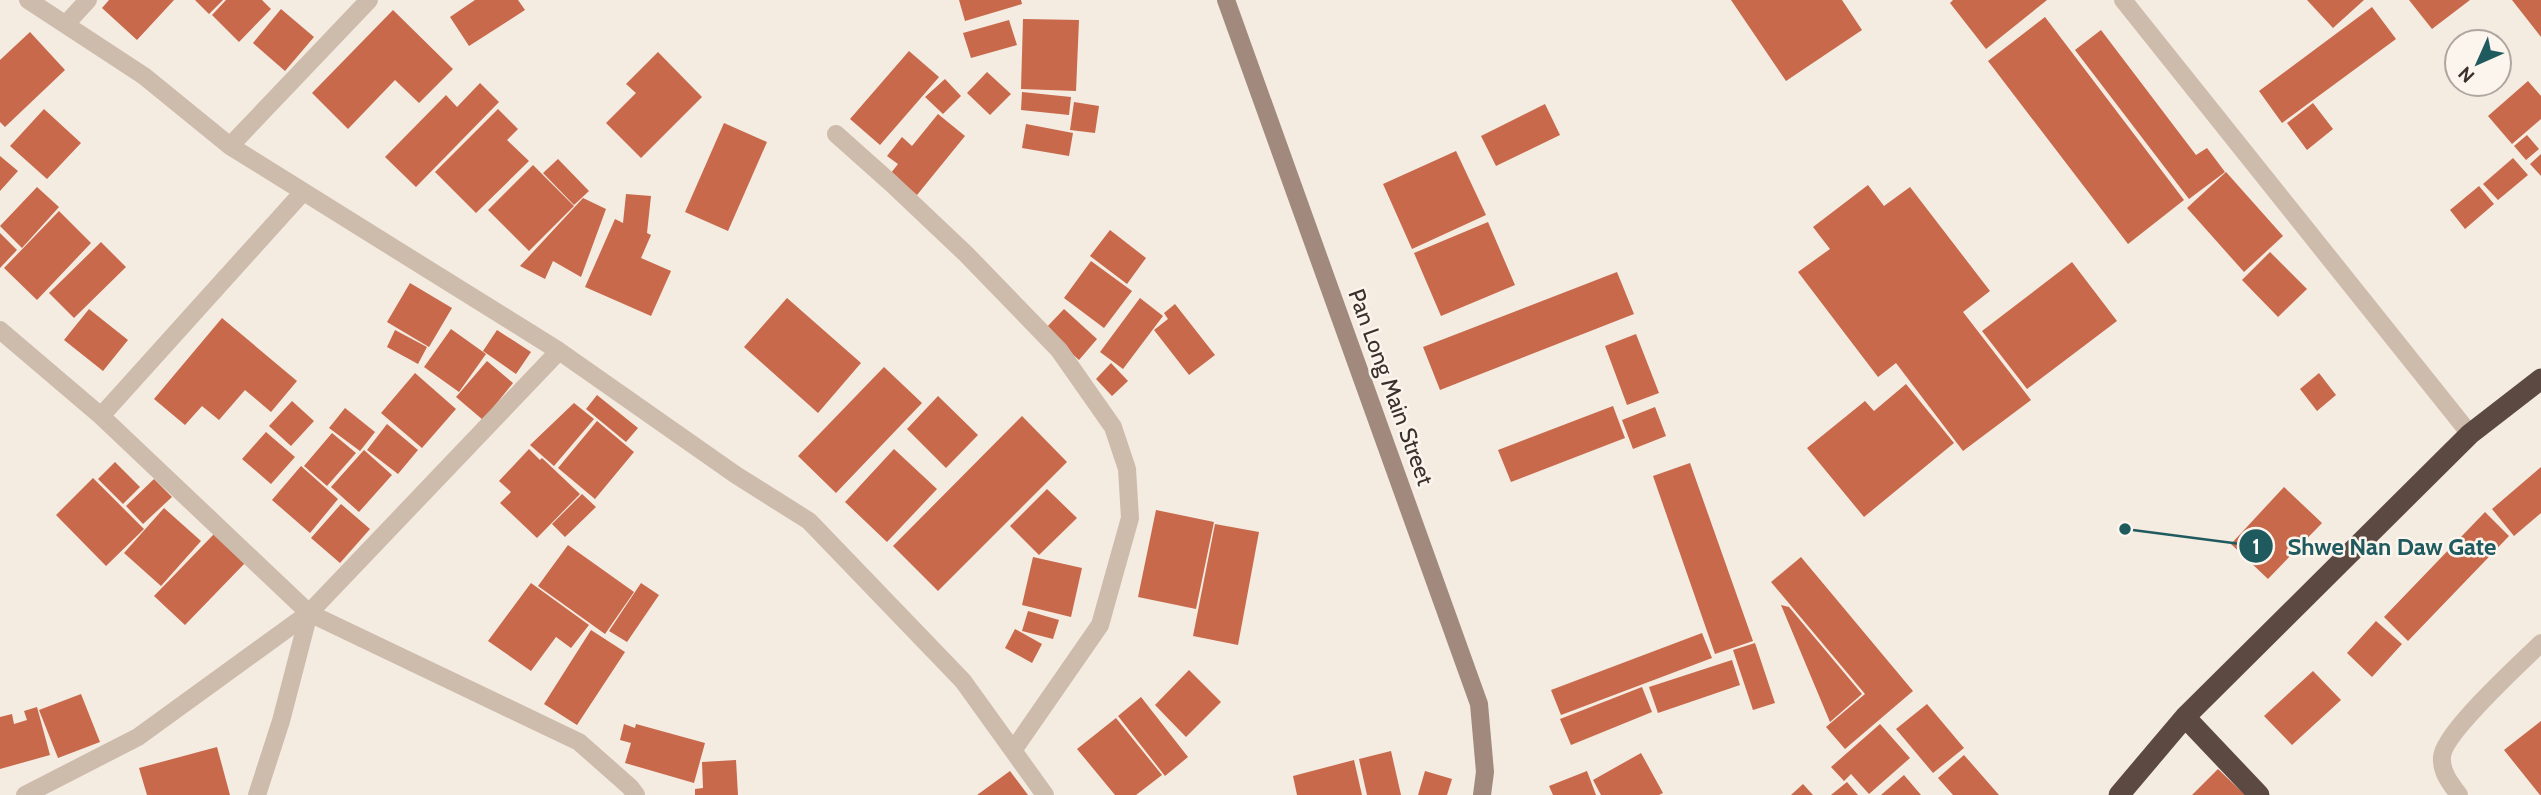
<svg xmlns="http://www.w3.org/2000/svg" width="2541" height="795" viewBox="0 0 2541 795" font-family="Cabin,sans-serif">
	<style>
		.building { fill: #c8694b }
		.lines { fill: none; stroke-linecap: round; stroke-linejoin: round }
		.street { stroke: #cdbbac; stroke-width: 18 }
		.secondary { stroke: #a18a7d; stroke-width: 18 }
		.highway { stroke: #5c4a42; stroke-width: 21 }
		.labels { text-anchor: middle; stroke-width: 5; stroke-linejoin: round; paint-order: stroke }
		.street-label { font-size: 23px; fill: #3b302b; stroke: #fbf5ee }
		.leader { fill: none; stroke: #1f5a5e; stroke-width: 2.5 }
		.callout-dot { fill: #1f5a5e; stroke: #fbf5ee; stroke-width: 2.5 }
		.mark-label { font-size: 21px; text-anchor: middle; font-weight: bold; fill: #fff }
		.callout-label { font-size: 24px; text-anchor: middle; font-weight: bold; fill: #1f5a5e; stroke: #fbf5ee; stroke-width: 5; stroke-linejoin: round; paint-order: stroke }
	</style>
	<rect width="100%" height="100%" fill="#f4ebe1"/>
	<!-- building -->
	<path class="building" d="M109,0H174L137,40L102,8Z
		M195,0H223L209,14Z
		M226,0H262L271,9L239,42L212,15Z
		M475,0H518L525,10L469,46L450,17Z
		M959,0H1021L1022,4L965,21Z
		M1731,0H1842L1862,30L1786,81Z
		M1953,0H2047L1986,49L1950,3Z
		M2307,0H2364L2333,28Z
		M2409,0H2470L2432,29Z
		M2512,0H2541V37Z
		M2372,7L2396,39L2282,123L2259,91Z
		M281,9L314,37L285,71L253,43Z
		M393,10L453,69L419,103L395,80L348,129L312,93Z
		M2045,17L2184,200L2128,244L1988,61Z
		M1023,19L1079,20L1076,91L1021,89Z
		M1009,20L1017,45L971,58L963,33Z
		M2101,30L2196,155L2207,148L2225,172L2189,199L2075,50Z
		M30,32L65,70L5,127L0,122V60Z
		M909,51L939,77L880,145L850,119Z
		M658,52L702,97L641,158L606,123L636,93L626,84Z
		M987,72L1011,94L990,115L967,93Z
		M945,79L961,96L943,114L925,97Z
		M2528,81L2541,96V119L2512,144L2488,116Z
		M480,83L499,102L416,187L385,157L446,95L457,107Z
		M1022,92L1071,97L1069,115L1021,110Z
		M1074,102L1099,106L1095,133L1070,130Z
		M2313,103L2333,129L2307,150L2287,123Z
		M1545,104L1560,135L1496,166L1481,136Z
		M44,109L81,143L47,179L10,146Z
		M498,109L518,129L507,140L529,161L476,213L435,172Z
		M938,114L965,136L917,195L891,173L898,164L887,156L902,137L912,146Z
		M724,123L767,142L728,231L685,212Z
		M1026,124L1073,133L1069,156L1022,148Z
		M2527,135L2539,149L2526,160L2514,146Z
		M1456,151L1486,215L1412,249L1383,184Z
		M2541,154V176L2530,164Z
		M0,156L18,171L0,191Z
		M2513,158L2528,175L2498,200L2483,184Z
		M558,159L589,191L574,205L543,173Z
		M533,165L574,206L529,251L488,210Z
		M2226,172L2283,236L2244,272L2187,208Z
		M1868,185L1884,206L1910,187L1990,291L1963,312L2031,400L1963,451L1896,363L1878,377L1798,272L1830,249L1813,227Z
		M2479,186L2494,204L2465,229L2450,210Z
		M37,187L59,207L22,248L0,226Z
		M626,194L651,196L647,233L651,235L641,258L671,271L651,316L585,287L615,219L623,223Z
		M583,198L606,209L581,277L553,261L545,279L520,266Z
		M59,211L91,243L37,300L4,268Z
		M1488,222L1515,285L1441,316L1414,253Z
		M1110,230L1146,258L1127,284L1090,256Z
		M0,233L17,250L0,268Z
		M101,242L126,267L74,318L49,293Z
		M2270,252L2307,289L2278,317L2242,280Z
		M1091,261L1132,291L1104,328L1064,298Z
		M2072,262L2117,321L2027,389L1982,331Z
		M1617,272L1634,314L1440,390L1423,347Z
		M410,283L452,308L429,347L387,322Z
		M787,298L861,363L818,413L744,347Z
		M1140,298L1163,316L1123,369L1100,352Z
		M1175,304L1215,355L1189,375L1154,330L1168,319L1164,313Z
		M89,309L128,340L103,371L64,340Z
		M1064,309L1097,339L1079,360L1045,329Z
		M222,318L297,381L271,412L245,390L219,420L202,406L185,425L154,399Z
		M451,329L486,354L459,392L424,367Z
		M395,330L427,347L418,364L387,347Z
		M497,330L531,352L516,374L483,351Z
		M1636,334L1659,393L1627,405L1605,346Z
		M487,361L513,383L483,420L456,397Z
		M1111,363L1128,381L1112,396L1096,379Z
		M884,367L922,403L836,493L798,456Z
		M415,373L456,409L422,448L381,413Z
		M2319,373L2336,395L2317,411L2300,389Z
		M1906,384L1954,443L1864,517L1807,448L1865,401L1874,411Z
		M597,395L638,428L626,442L586,409Z
		M938,396L978,435L946,468L907,429Z
		M292,401L314,421L291,446L269,426Z
		M574,403L594,419L554,466L530,445Z
		M1613,406L1625,438L1511,482L1498,450Z
		M1655,407L1666,436L1633,449L1622,420Z
		M345,408L375,432L360,451L329,428Z
		M1022,416L1067,462L938,591L893,546Z
		M597,421L634,452L595,499L558,468Z
		M387,424L418,450L398,474L367,450Z
		M266,432L295,457L271,484L242,459Z
		M332,433L356,453L327,486L304,466Z
		M529,449L540,460L542,458L580,494L537,538L500,503L511,492L499,481Z
		M894,449L937,489L887,542L845,502Z
		M364,450L392,475L359,512L331,487Z
		M115,462L140,487L123,504L98,479Z
		M1690,463L1753,641L1715,654L1653,476Z
		M301,466L338,499L310,533L272,500Z
		M2541,467V513L2514,536L2492,509Z
		M93,478L144,529L106,566L56,515Z
		M154,479L172,497L143,524L126,506Z
		M2284,487L2322,523L2268,579L2231,544Z
		M1047,489L1077,518L1039,555L1010,526Z
		M582,494L596,507L565,537L552,524Z
		M341,504L370,529L340,563L311,538Z
		M164,508L201,541L161,586L124,553Z
		M1156,510L1214,522L1196,609L1138,597Z
		M2485,512L2509,536L2408,641L2384,617Z
		M1215,524L1259,532L1238,645L1193,636Z
		M214,534L245,563L185,625L154,596Z
		M568,545L634,592L605,634L538,586Z
		M1033,557L1082,568L1071,617L1022,605Z
		M1801,557L1913,691L1845,749L1826,727L1865,694L1771,582Z
		M531,583L589,625L571,648L556,637L531,671L488,641Z
		M641,583L659,595L627,642L609,631Z
		M1781,605L1789,607L1862,694L1830,722Z
		M1028,611L1059,620L1053,639L1022,631Z
		M2376,621L2402,644L2372,677L2347,653Z
		M1015,629L1042,644L1032,663L1005,648Z
		M591,630L625,652L577,725L544,704Z
		M1702,633L1712,658L1561,715L1551,690Z
		M1755,643L1775,703L1753,710L1733,650Z
		M1732,660L1740,685L1658,713L1649,687Z
		M1189,670L1221,702L1186,737L1155,705Z
		M2313,671L2341,700L2292,745L2264,716Z
		M1642,687L1652,712L1571,745L1560,719Z
		M81,694L100,742L58,758L39,710Z
		M1141,697L1188,757L1165,776L1118,716Z
		M1927,704L1964,748L1933,773L1896,729Z
		M37,707L50,755L0,769V717L12,714L14,724L27,720L24,711Z
		M1116,718L1162,775L1136,795H1115L1077,749Z
		M2541,721V795H2540L2504,750Z
		M624,724L635,728L636,724L705,743L694,783L625,763L631,743L620,740Z
		M1880,724L1910,758L1869,794L1851,774L1844,781L1831,767Z
		M217,747L230,795H147L139,768Z
		M1391,751L1401,795H1367L1359,759Z
		M1641,753L1663,793L1659,795H1601L1593,780Z
		M1964,755L1999,795H1953L1938,778Z
		M736,760L738,795H695V789L703,788L702,762Z
		M1354,760L1362,795H1297L1293,776Z
		M2218,769L2245,795H2192Z
		M1010,771L1028,795H977Z
		M1425,771L1452,779L1447,795H1418Z
		M1587,771L1596,795H1553L1549,786Z
		M1904,775L1921,795H1881Z
		M1847,782L1858,795H1831Z
		M1803,784L1813,795H1791Z"/>
	<g class="lines">
		<!-- street -->
		<path class="street" d="M28,0L144,76L230,146L559,351L736,475L809,521L963,681L1045,795
			M2123,0L2470,434
			M66,24L88,0
			M836,134L891,183L966,254L1059,350L1113,427L1127,469L1130,518L1100,625L1014,749
			M230,146L369,0
			M0,330L101,416L309,613L579,742L630,787L636,795
			M101,416L303,192
			M25,795L138,737L309,613L559,351
			M257,795L281,721L309,613
			M2459,795C2450,783 2441,772 2442,757C2443,733 2521,663 2541,643"/>
		<!-- secondary -->
		<path class="secondary" d="M1226,0L1479,704L1485,772L1482,795"/>
		<!-- highway -->
		<path class="highway" d="M2185,717L2259,795
			M2119,795L2185,717L2470,434L2541,379"/>
	</g>
	<g class="labels">
		<!-- street labels -->
		<g class="street-label">
			<text transform="translate(1391 387) rotate(70)" y="8">Pan Long Main Street</text>
		</g>
	</g>
	<!-- callouts -->
	<path class="leader" d="M2125 529L2256 546"/>
	<g class="callout-dot">
		<circle cx="2125" cy="529" r="7"/>
		<circle cx="2256" cy="546" r="18"/>
	</g>
	<g class="mark-label">
		<text x="2256" y="554">1</text>
	</g>
	<g class="callout-label">
		<text x="2392" y="555">Shwe Nan Daw Gate</text>
	</g>
	<!-- north arrow -->
	<g transform="translate(2478 63) rotate(225)"><circle r="33" fill="#fbf5ee" stroke="#aea6a0" stroke-width="2"/>
	<path d="M0-5L12 26L0 18L-12 26Z" fill="#1f5a5e"/>
	<text y="-10" font-size="19" font-weight="bold" text-anchor="middle" fill="#3b302b">N</text>
	</g>
</svg>
